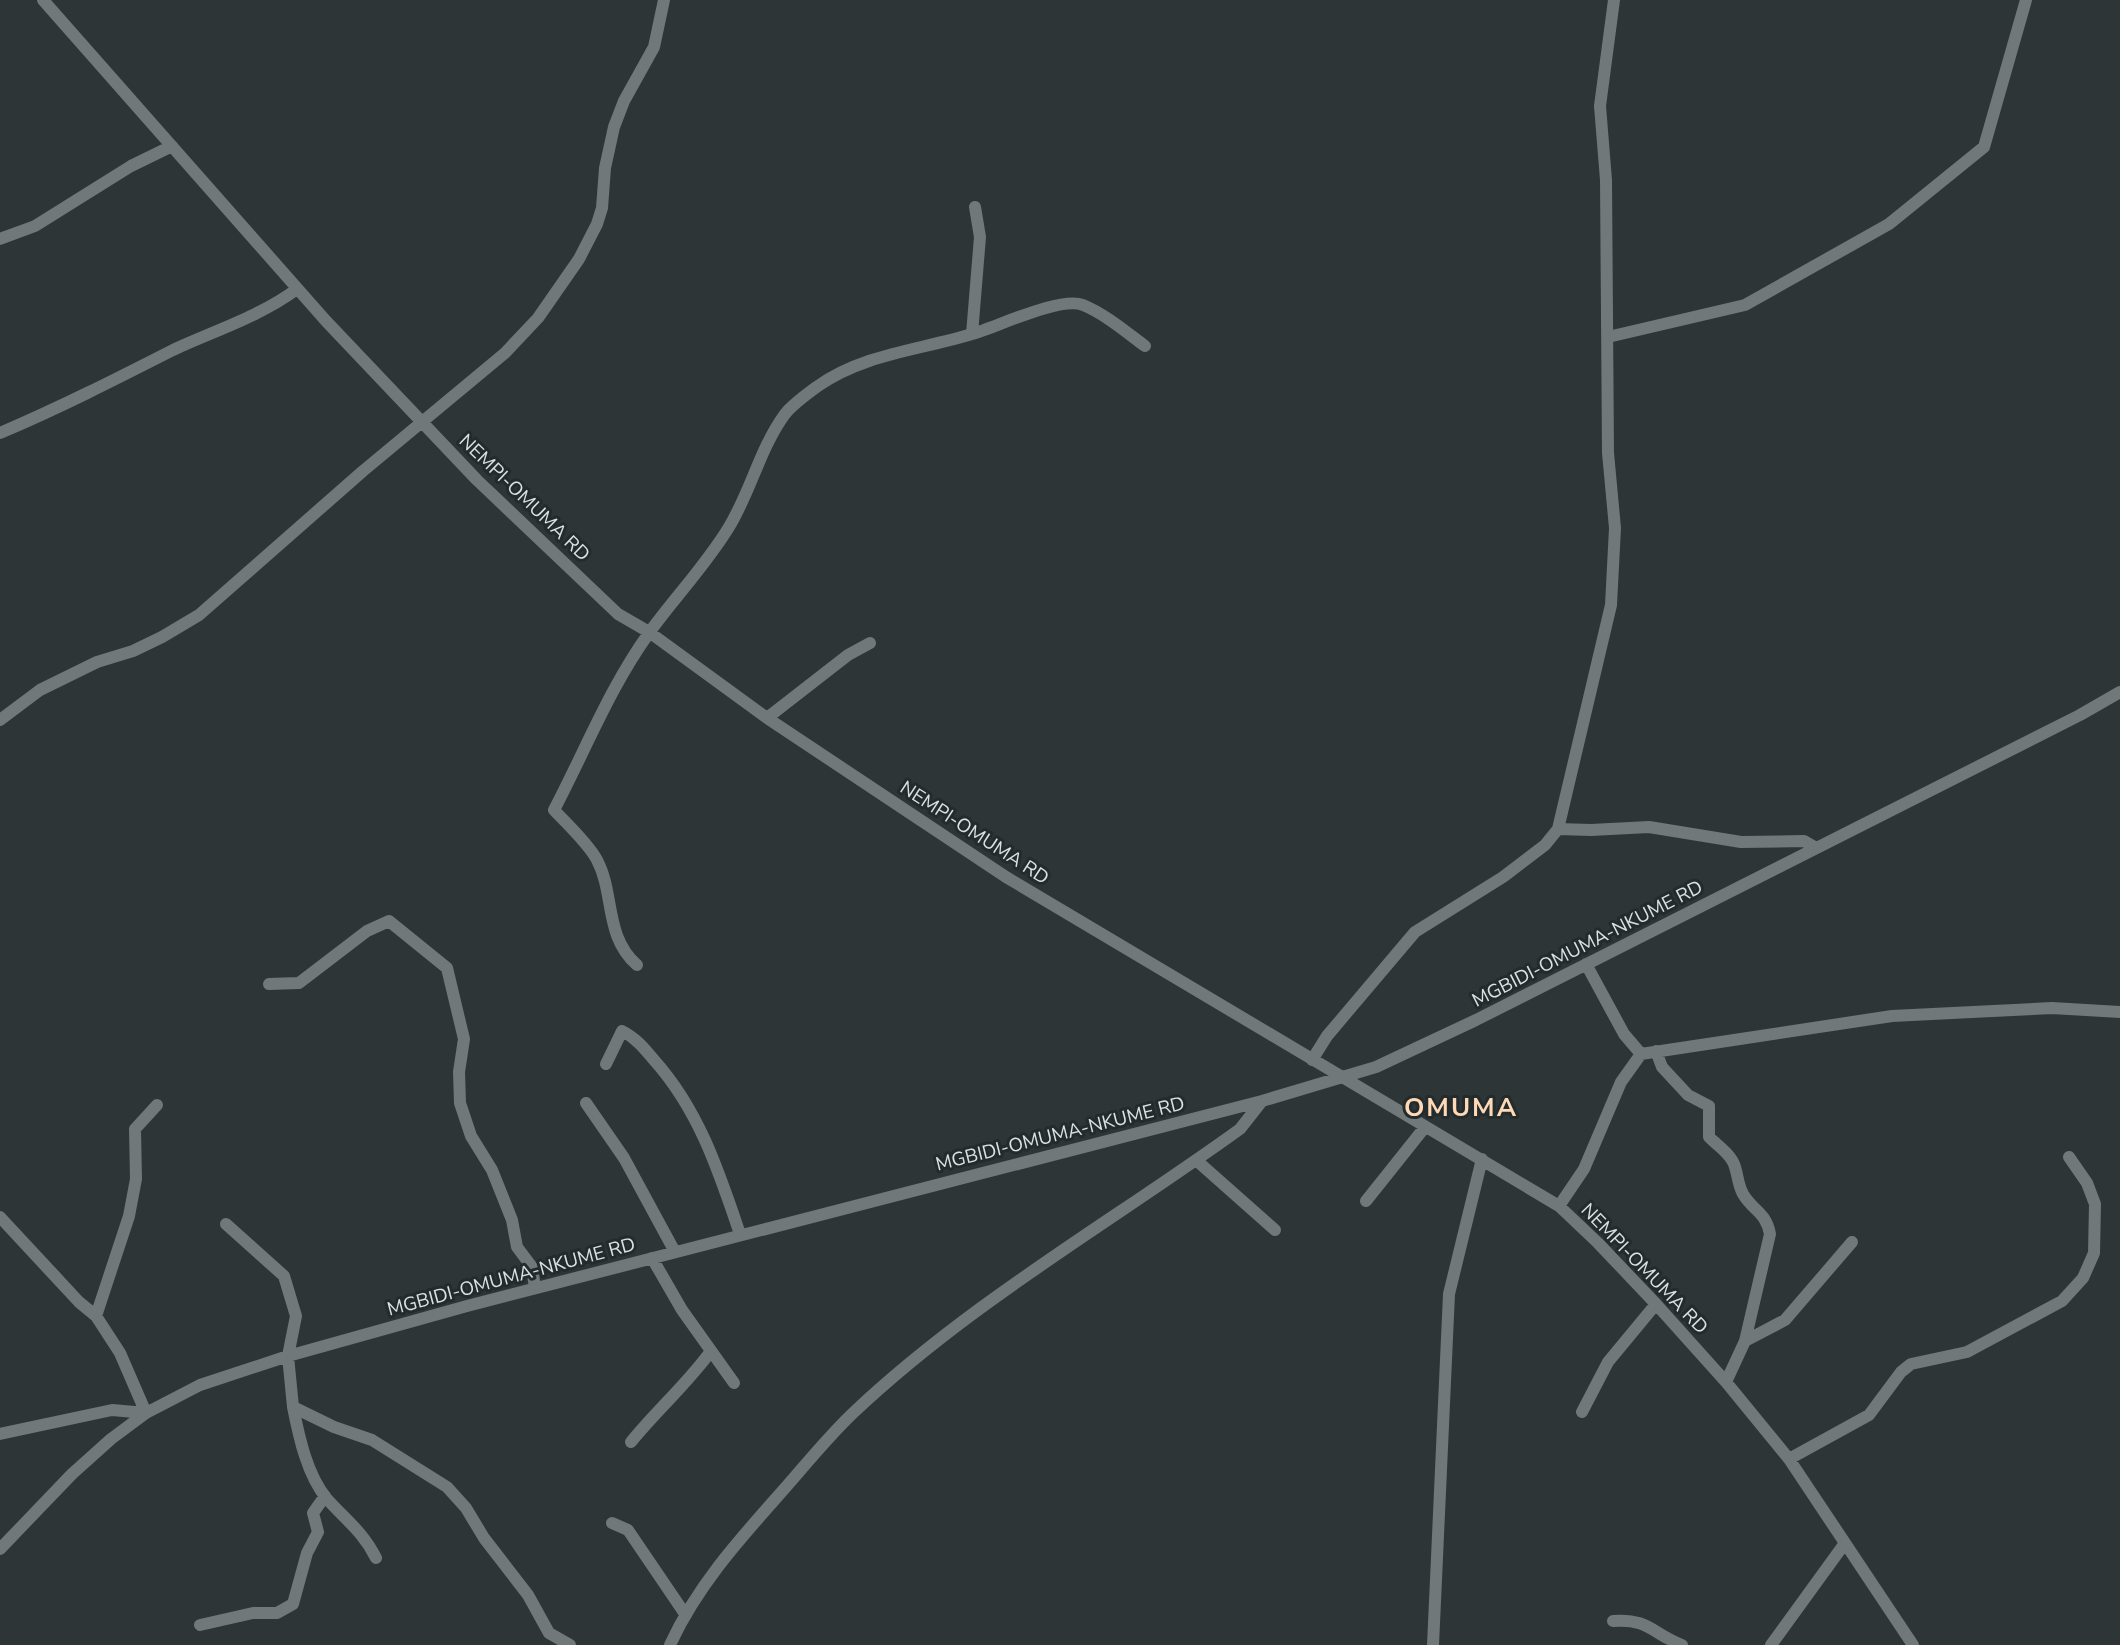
<svg xmlns="http://www.w3.org/2000/svg" width="2120" height="1645" viewBox="0 0 2120 1645" font-family="'Nunito Sans',sans-serif">
	<style>
		.lines { fill: none; stroke-linecap: round; stroke-linejoin: round }
		.minor { stroke: #707879; stroke-width: 12 }
		.labels { text-anchor: middle; stroke-width: 6; stroke-linejoin: round; paint-order: stroke }
		.street-label { font-size: 19px; fill: #dce1e1; stroke: #242b2c }
		.district-label { font-size: 26px; font-weight: bold; letter-spacing: 2px; fill: #fdd9b7; stroke: #242b2c }
	</style>
	<rect width="100%" height="100%" fill="#2e3536"/>
	<g class="lines">
		<!-- minor -->
		<path class="minor" d="M43,0L326,321L477,480L618,614L649,632L767,718L1006,877L1559,1206L1598,1243L1656,1304L1726,1382L1789,1459L1913,1645
			M0,239L35,226L131,166L172,146
			M972,334L980,237L975,207
			M1608,337L1745,305L1889,224L1984,147L2026,0
			M0,433C59,408 116,379 173,350C216,330 259,317 297,289
			M767,718L848,655L870,643
			M0,720L40,690L97,662L133,651L162,637L199,615L363,471L505,353L538,318L579,259L597,224L602,208L605,168L614,127L624,101L654,47L664,0
			M1558,829L1591,830L1649,827L1741,842L1804,841L1816,848
			M1586,964L1624,1034L1641,1054
			M637,965C604,936 615,894 597,860C588,843 567,824 554,810C585,751 610,687 649,633C675,597 706,565 729,527C751,491 760,448 785,414C793,404 807,394 818,386C863,354 920,350 972,334C997,327 1060,296 1083,305C1105,314 1126,332 1145,346
			M269,984L299,983L367,931L389,921L447,968L464,1039L459,1072L460,1103L471,1136L492,1170L512,1220L517,1247L532,1267L535,1288
			M1656,1051L1662,1067L1688,1095L1709,1106V1137C1718,1146 1732,1155 1735,1167C1738,1176 1738,1185 1743,1194C1753,1211 1766,1212 1770,1234L1745,1341L1726,1382
			M1312,1060L1327,1036L1415,932L1503,877L1545,845L1558,829L1611,605L1615,528L1608,453L1606,180L1600,106L1614,0
			M606,1064L622,1031C636,1038 644,1048 654,1060C699,1110 719,1172 740,1234
			M586,1103L624,1158L675,1252
			M1196,1160L1275,1230
			M1366,1201L1425,1127
			M1559,1206L1584,1169L1621,1082L1641,1054L1892,1016L2052,1008L2120,1012
			M0,1217L79,1302L96,1316L120,1353L146,1413L112,1410L0,1434
			M226,1224L284,1276L296,1316L288,1356L293,1407
			M652,1258L682,1310L734,1383
			M96,1316L129,1216L136,1179L135,1129L157,1105
			M1745,1341L1785,1320L1852,1242
			M1582,1412L1608,1362L1656,1304
			M631,1442C657,1410 687,1384 711,1351
			M1789,1459L1869,1415L1901,1372L1911,1364L1967,1352L2062,1301L2083,1278L2094,1253L2095,1204L2087,1183L2069,1157
			M612,1523L628,1530L685,1614
			M0,1549L72,1474L111,1439L146,1413L200,1385L288,1356L467,1306L1262,1101L1376,1067L1476,1020L2080,715L2120,692
			M376,1558C363,1532 346,1520 327,1499C307,1475 299,1437 293,1407L334,1427L372,1440L447,1487L466,1508L484,1538L528,1595L549,1633L570,1645
			M1613,1621C1648,1618 1653,1634 1682,1645
			M200,1625L253,1613H277L293,1604L307,1553L318,1532L313,1513L325,1496
			M670,1645C696,1588 737,1542 778,1496C803,1468 825,1440 852,1414C969,1303 1110,1223 1240,1129L1262,1101
			M1433,1645L1449,1294L1482,1159
			M1771,1645L1845,1543"/>
	</g>
	<g class="labels">
		<!-- street labels -->
		<g class="street-label">
			<text transform="translate(525 497) rotate(44)" y="7">NEMPI-OMUMA RD</text>
			<text transform="translate(975 832) rotate(33)" y="7">NEMPI-OMUMA RD</text>
			<text transform="translate(1587 943) rotate(-27)" y="7">MGBIDI-OMUMA-NKUME RD</text>
			<text transform="translate(1060 1133) rotate(-14)" y="7">MGBIDI-OMUMA-NKUME RD</text>
			<text transform="translate(1645 1268) rotate(46)" y="7">NEMPI-OMUMA RD</text>
			<text transform="translate(511 1276) rotate(-15)" y="7">MGBIDI-OMUMA-NKUME RD</text>
		</g>
		<!-- district labels -->
		<g class="district-label">
			<text x="1461" y="1116">OMUMA</text>
		</g>
	</g>
</svg>
